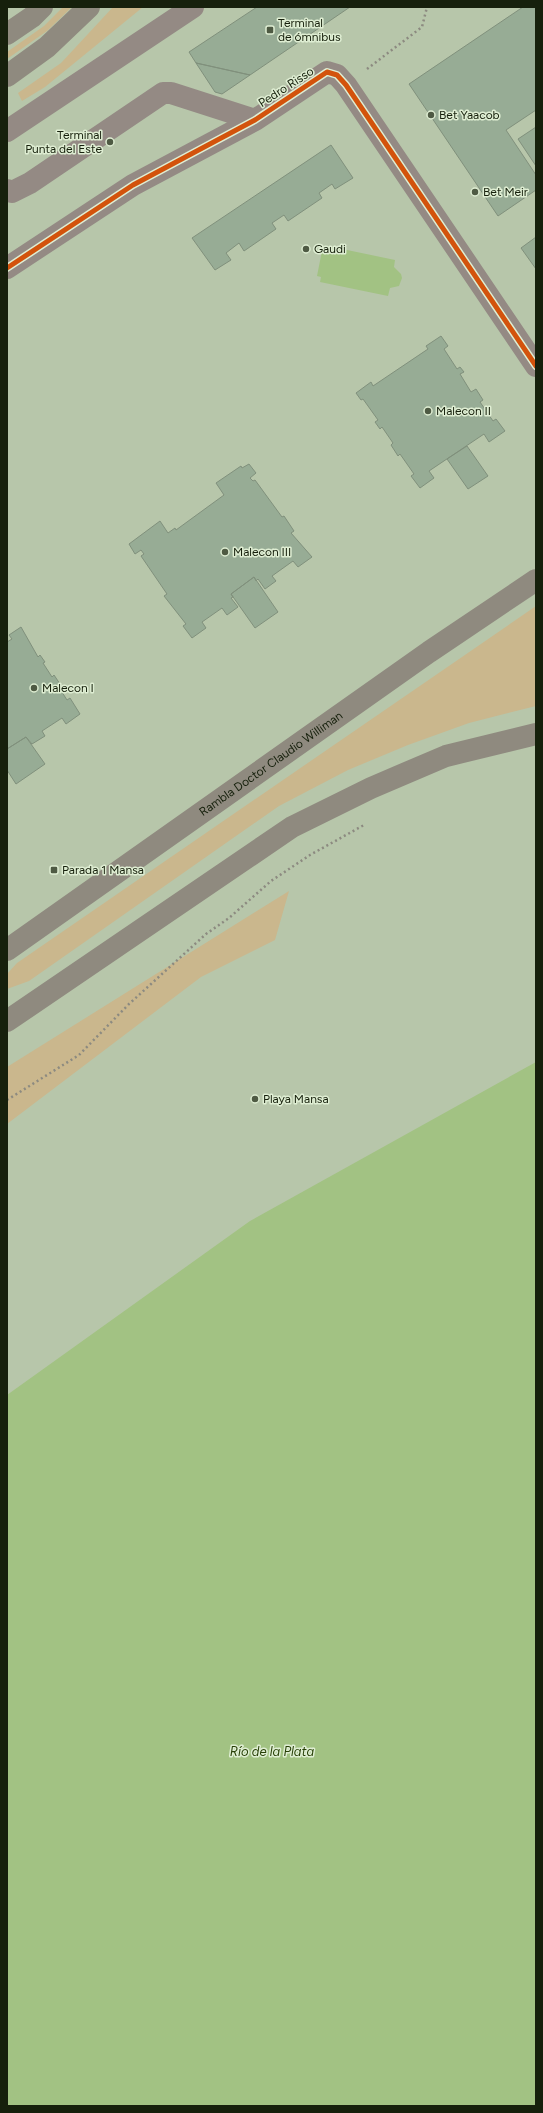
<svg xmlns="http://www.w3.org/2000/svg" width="543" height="2113" viewBox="0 0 543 2113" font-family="Figtree,sans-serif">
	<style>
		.green { fill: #cab78d }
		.water { fill: #a2c283 }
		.building { fill: #97ac95; stroke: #80907c }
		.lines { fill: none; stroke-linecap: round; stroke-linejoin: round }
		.path { stroke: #8c8a80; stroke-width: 2.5; stroke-dasharray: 2 3; stroke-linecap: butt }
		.minor { stroke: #948a84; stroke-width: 22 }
		.major { stroke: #8f8a7f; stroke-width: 22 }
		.cycleway-casing { stroke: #dfeed3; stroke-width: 8 }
		.cycleway { stroke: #d3530c; stroke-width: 5 }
		.poi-dot { fill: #4e5a43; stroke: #dfeed3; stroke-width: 1.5 }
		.labels { text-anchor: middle; stroke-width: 3; stroke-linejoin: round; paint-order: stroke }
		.poi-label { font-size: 12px; fill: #16200c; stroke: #dfeed3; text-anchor: start }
		.street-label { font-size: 12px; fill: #16200c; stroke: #dfeed3 }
		.water-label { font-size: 13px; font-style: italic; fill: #284007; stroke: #dfeed3 }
	</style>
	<rect width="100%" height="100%" fill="#b7c6aa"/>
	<!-- green -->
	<path class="green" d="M63,7H72L47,31L7,59V52L44,26Z
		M113,7H143L45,87L22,101L18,93L61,63Z
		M536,606V706L469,723L408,745L348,770L279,806L29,981L7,989V974L17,963Z
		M289,891L275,940L201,977L7,1124V1067Z"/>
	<!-- water -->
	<path class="water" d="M328,246L395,260L394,267L401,274L402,278L399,286L390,288L388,296L320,282L321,277L317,276L322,251H327Z
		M536,1062V2106H7V1395L250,1221Z"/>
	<!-- building -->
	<path class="building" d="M257,7H350L250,75L196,63L189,52Z
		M523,7H536V110L506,130L536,175V190L498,216L409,84Z
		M196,63L250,75L222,94L215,92Z
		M536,127V166L518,139Z
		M331,145L353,178L335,189L332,184L319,193L322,198L288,221L284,215L272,223L276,229L244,251L239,243L226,253L231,260L215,270L192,238Z
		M536,237V269L521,248Z
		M441,336L448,346L444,349L457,369L460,367L464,372L460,374L471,392L476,389L483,400L480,402L493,421L496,419L505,431L489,442L484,434L429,471L434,478L420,488L411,476L414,474L400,454L398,456L391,445L393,443L382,427L380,429L375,422L378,420L363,399L361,400L356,393L371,382L373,386L428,349L426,346Z
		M467,446L488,476L468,489L447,459Z
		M249,464L256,473L250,478L253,481L255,480L282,517L284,516L294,531L291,533L312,557L298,567L293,561L272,576L276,581L265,589L258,579L256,581L254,577L231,594L233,597L231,598L238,607L227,615L222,608L202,622L206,628L192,638L183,626L186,624L164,596L167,594L141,556L144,554L141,550L135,554L129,544L160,521L168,533L175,528L176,530L224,495L216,483L241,466L242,468Z
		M254,577L278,612L255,628L231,594Z
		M21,627L38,657L40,655L45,662L43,663L52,677L54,675L62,687L60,689L67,700L70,698L80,714L66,724L62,718L42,731L45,736L32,744L26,737L7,749V642L12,639L9,635Z
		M26,737L45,764L16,784L7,770V749Z"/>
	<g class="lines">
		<!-- path -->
		<path class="path" d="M367,69L422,27L427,7
			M7,1100L79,1055L129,1004L206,934L229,918L271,881L310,855L364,825"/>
		<!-- minor -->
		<path class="minor" d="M7,131L193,7
			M7,190L12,192L30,183L163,93H171L255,120
			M7,268L133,185L255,120L327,72L337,75L346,85L536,366"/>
		<!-- major -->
		<g class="major">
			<path d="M7,34L32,17L42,7"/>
			<path d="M7,76L47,47L89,7"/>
			<path id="s1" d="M7,950L429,652L536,580"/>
			<path d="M7,1021L292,827L371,788L446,756L536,734"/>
		</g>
		<defs>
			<path id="cycleway" d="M7,268L133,185L255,120L327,72L337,75L346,85L536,366"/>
		</defs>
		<!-- cycleway casing -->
		<use href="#cycleway" class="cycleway-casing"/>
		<!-- cycleway -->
		<use href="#cycleway" class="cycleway"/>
	</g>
	<!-- markers -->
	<g class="poi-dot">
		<rect x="266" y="26" width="8" height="8" rx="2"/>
		<circle cx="431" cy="115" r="4"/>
		<circle cx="110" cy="142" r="4"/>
		<circle cx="475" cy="192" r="4"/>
		<circle cx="306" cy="249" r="4"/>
		<circle cx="428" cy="411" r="4"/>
		<circle cx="225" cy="552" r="4"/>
		<circle cx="34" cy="688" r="4"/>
		<rect x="50" y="866" width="8" height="8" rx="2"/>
		<circle cx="255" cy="1099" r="4"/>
	</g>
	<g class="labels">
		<!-- poi labels -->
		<g class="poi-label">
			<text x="278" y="27">Terminal<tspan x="278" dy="14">de ómnibus</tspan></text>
			<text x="439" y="119">Bet Yaacob</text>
			<text x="102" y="139" text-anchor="end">Terminal<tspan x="102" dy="14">Punta del Este</tspan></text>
			<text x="483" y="196">Bet Meir</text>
			<text x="314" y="253">Gaudi</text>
			<text x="436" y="415">Malecon II</text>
			<text x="233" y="556">Malecon III</text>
			<text x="42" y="692">Malecon I</text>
			<text x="62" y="874">Parada 1 Mansa</text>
			<text x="263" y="1103">Playa Mansa</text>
		</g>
		<!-- street labels -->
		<g class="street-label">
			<text transform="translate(286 87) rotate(-33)" y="4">Pedro Risso</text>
			<text dy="4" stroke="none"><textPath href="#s1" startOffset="323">Rambla Doctor Claudio Williman</textPath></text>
		</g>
		<!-- water labels -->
		<g class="water-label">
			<text x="272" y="1756">Río de la Plata</text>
		</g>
	</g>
	<!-- border -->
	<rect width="543" height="2113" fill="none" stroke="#16200c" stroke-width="16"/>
</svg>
